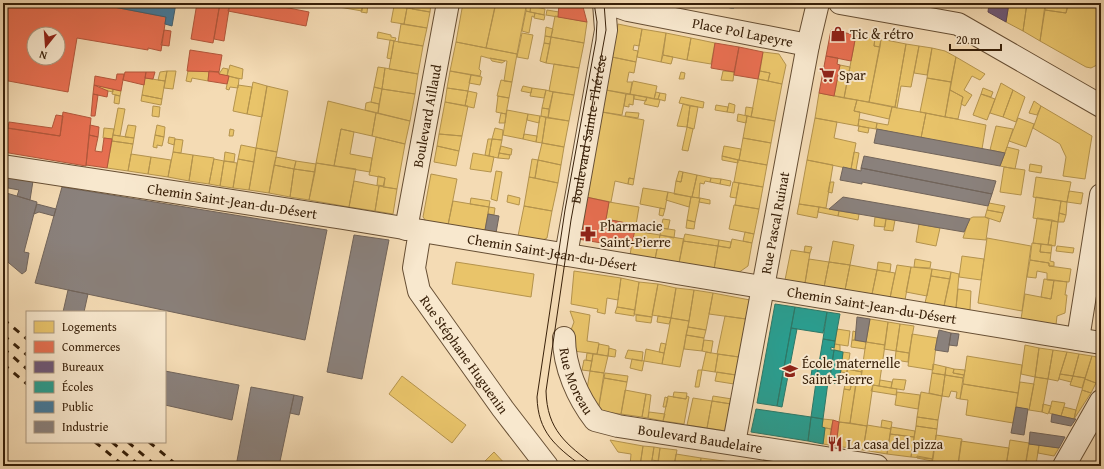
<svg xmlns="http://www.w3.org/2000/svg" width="1104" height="469" viewBox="0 0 1104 469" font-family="'Gentium Book Plus',serif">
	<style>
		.homes { fill: #e9c46a; stroke: #b4934d }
		.shops { fill: #e76f51; stroke: #b2573b; fill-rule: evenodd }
		.offices { fill: #6d597a; stroke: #5d4858 }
		.schools { fill: #2a9d8f; stroke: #2e7867 }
		.public { fill: #457b9d; stroke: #416071 }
		.industry { fill: #8a817c; stroke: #71645a }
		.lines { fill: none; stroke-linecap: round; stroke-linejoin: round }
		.minor-casing { stroke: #674f34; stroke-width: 24 }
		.minor { stroke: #f8e8ce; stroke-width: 22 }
		.tram { stroke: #382009; stroke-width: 1 }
		.rail { stroke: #382009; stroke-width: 3; stroke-dasharray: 7 7; stroke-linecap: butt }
		.labels { text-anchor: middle; stroke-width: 4; stroke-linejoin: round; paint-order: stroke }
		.street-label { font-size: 14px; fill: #382009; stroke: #f8e8ce }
		.poi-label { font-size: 14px; fill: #382009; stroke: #f8e8ce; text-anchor: start }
	</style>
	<rect width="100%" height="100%" fill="#f4dbb4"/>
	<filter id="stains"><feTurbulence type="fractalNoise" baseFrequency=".005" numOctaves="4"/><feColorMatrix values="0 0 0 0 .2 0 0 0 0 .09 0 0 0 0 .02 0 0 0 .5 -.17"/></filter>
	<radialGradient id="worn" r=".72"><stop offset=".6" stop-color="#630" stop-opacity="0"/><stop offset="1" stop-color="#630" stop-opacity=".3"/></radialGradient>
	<!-- homes -->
	<path class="homes" d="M319,3H340L339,7Z
		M340,3L363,4L362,11L339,7Z
		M363,3H368L367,13L361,12Z
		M413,3H431L430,12L412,9Z
		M463,3H496L486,48L456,42Z
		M496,3H531L530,12L526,11V7L495,6Z
		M960,3H983L982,8L979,6Z
		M1009,3H1027L1023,31L1006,22Z
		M1027,3L1045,5L1040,41L1023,31Z
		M1046,3L1067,7L1066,13L1045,10Z
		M1069,3H1101V63L1091,68L1086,67L1040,41L1045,10L1066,13Z
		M394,6L407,8L404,24L391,22Z
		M495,6L526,7L517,54L486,48Z
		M531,6L545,9L544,15L530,12Z
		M407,8L430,12L427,28L404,24Z
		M547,10L559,12L558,17L546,15Z
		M526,11L535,13L534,17L532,16L529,33L522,31Z
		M535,13L545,15L544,20L534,18Z
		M555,16L587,22L584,43L551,37Z
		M401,24L427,28L423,46L398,42Z
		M618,24L642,29L639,46L634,45L633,50L638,51L636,62L612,57Z
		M546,27L553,29L551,37L545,36Z
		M642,29L666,33L661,62L637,57Z
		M378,32L391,35V37L396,38L395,41L377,38Z
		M522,33L533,35L528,59L517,57Z
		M666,33L691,38L687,60L663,55Z
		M856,35L875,38L874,46L880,47L869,102L844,98Z
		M545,36L551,37L550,44L544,43Z
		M551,37L584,43L579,68L546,63Z
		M691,38L715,43L711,64L687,60Z
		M875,38L881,39L880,47L874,46Z
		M881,39L906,44L895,107L869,102Z
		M390,40L394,41L391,59L387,58Z
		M394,41L423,46L418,74L389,69Z
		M456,42L517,54L512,82L504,81L507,61L488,58L481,56L479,69L481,71L480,76L450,71Z
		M544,43L550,44L546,63L540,61Z
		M906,44L919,46L911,87L901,86L897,108L895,107Z
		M919,46L932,48L927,75L914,73Z
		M932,48L945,51L956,57L951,82L927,78Z
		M763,52L779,54L786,65L782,84L768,81L770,73L760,71Z
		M663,55L673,57L671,64L661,62Z
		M612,57L636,62L634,73L629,72L627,82H632L630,94L606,90Z
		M956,57L985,74L980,80L972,76L964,90L972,95L965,106L961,104L963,97L950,90Z
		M490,58L505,61L502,63L492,61Z
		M554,64L579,68L574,95L549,91Z
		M230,65L243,69L242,79L227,76Z
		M840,65L850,67L844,98L834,96Z
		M378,67L385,68L382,89L374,87Z
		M223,68L228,69L227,76L219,74Z
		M385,68L418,74L415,94L382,89Z
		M167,71L165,81L158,80L160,72Z
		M167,71H176L173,89L164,88Z
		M188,71H209L208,81L192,78L191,82L186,81Z
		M450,71L471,75L468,91L447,88Z
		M723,71L734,72L733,81L721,80Z
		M760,71L770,73L768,81L758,79Z
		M681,72L685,73L684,79H679Z
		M471,75L482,77L480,85L469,83Z
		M229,76L239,79L238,88L230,87L229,90L226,89Z
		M145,78L165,81L162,99L142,95Z
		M927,78L951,82L945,117L920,112Z
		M758,79L782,84L775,121L751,117Z
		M501,80L512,82L509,98L497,96Z
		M633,81L657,86L654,99L630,94Z
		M253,82L267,86L262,117L247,114Z
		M1001,83L1013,90L1003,117L990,113Z
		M238,85L252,87L247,114L233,111Z
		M100,86L113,89V92L99,89Z
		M267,86L288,91L277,152L256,148Z
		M523,86L532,88L531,93L521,91Z
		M374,87L382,89L379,104L371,102Z
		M447,88L468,91L465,106L445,102Z
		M532,88L546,90L544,98L530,96Z
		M983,88L993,92L991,97L981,94Z
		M113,89L121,91L120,96L112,94Z
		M382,89L415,94L410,121L378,113Z
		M546,90L553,92L549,109L542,108Z
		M606,90L626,94L622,115L602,112Z
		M950,90L963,97L958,119L945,117Z
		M1013,90L1025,97L1016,122L1003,117Z
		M468,91L477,93L474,108L465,106Z
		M553,92L574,95L569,121L548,118Z
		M656,92L660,93L658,99H654Z
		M660,93L666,94L665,101L658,99Z
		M819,93L857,100L854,111L860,112L858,126L815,118Z
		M626,94L634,95L633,105L629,104V107L624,106Z
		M981,94L995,99L987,120L973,115Z
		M115,95L120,96L119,104L114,103Z
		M142,95L162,99L161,105L141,101Z
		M634,95L647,97L646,101L634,99Z
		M498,96L509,98L506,114L496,112Z
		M647,97L660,100L658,107L644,104Z
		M681,97L704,102L703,108L679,103Z
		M857,100L892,107L889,119L854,111Z
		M328,101L376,113L372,136L341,129L334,166L316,163Z
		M1034,101L1041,106L1037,115L1029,113Z
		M370,102L379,104L378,113L365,110L366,103Z
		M445,102L468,106L462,136L439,134Z
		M729,103L735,105L734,113L727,112Z
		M683,104L690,106L687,127L677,126Z
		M716,105L728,107L727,112L715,110Z
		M153,106L160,107L159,117L152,116Z
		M690,106L698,107L694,129L687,127Z
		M1041,106L1092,136L1085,179L1063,176L1066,157L1060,144L1033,128Z
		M746,107L753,108L751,117L745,115Z
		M892,107L926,113L921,138L876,129L877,123L888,125Z
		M118,108L125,109L120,136L113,135Z
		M542,108L549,109L548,118L541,116Z
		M507,110L528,114L523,139L503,135Z
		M602,112L644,120L634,179L629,178L628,184L615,181L611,202L586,197Z
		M626,112L639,113L638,118L625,116Z
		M376,113L410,121L405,144L372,136Z
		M501,113L506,114L505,123H499Z
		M926,113L986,125L982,149L921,138Z
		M528,114L540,116L539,123L527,120Z
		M738,114L747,116L746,123L737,121Z
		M540,116L546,117L542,143L536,142Z
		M747,116L775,121L771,143L743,138Z
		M546,117L569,121L564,147L542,143Z
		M815,118L837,122L834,138L856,143L851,169L807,160Z
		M1018,118L1034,124L1026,147L1009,141Z
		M859,119L877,123L876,129L858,126Z
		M128,125L136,126L134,138L125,137Z
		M157,125L165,127L164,137L155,135Z
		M859,126L869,128L868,133L858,131Z
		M996,126L1013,129L1005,153L990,150Z
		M687,127L693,129L688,151L682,150Z
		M104,128L114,129L112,139L103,138Z
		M495,128L503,130L502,140L492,139Z
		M230,129L234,130L233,136H229Z
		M341,129L354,132L350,154L372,158L370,172L334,166Z
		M439,134L462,136L459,151L437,146Z
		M524,134L537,136L536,142L523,139Z
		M113,135L134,138L133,144L112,141Z
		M155,135L164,137L162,146L157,145V148L153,147Z
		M169,137L175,138L174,145L168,143Z
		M376,137L405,144L397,189L383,187L385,178L369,175Z
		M743,138L771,143L767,165L739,160Z
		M175,139L183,140L181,153L173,152Z
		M488,139H492L489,156L485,155Z
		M492,139L502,140L498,158L489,156Z
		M112,141L133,144L128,171L107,168Z
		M542,143L564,147L561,165L538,160Z
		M241,145L256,148L254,162L238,159Z
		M437,146L459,151L456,166L434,162Z
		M501,146L512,149L511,155L499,153Z
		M724,146L741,149L739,160L722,156Z
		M1007,147L1019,150L1015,169L1000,166Z
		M256,148L277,152L269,193L249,190Z
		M173,152L193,155L189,181L168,177Z
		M225,152L235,154L234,162L224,161Z
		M854,152L859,153L856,170L851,169Z
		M473,153L494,157L491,172L470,169Z
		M499,153L510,155L509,159L498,158Z
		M131,154L151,157L148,174L128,171Z
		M193,155L214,158L209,184L189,181Z
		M722,156L738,160V163L722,160Z
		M151,157L171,160L168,177L148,174Z
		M276,157L296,161L294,169L274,165Z
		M214,159L224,161L220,186L209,184Z
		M238,159L254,162L249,190L233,188Z
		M532,159L538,160L535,178L529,177Z
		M538,160L561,165L558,183L535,178Z
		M738,160L767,165L763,187L734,182Z
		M807,160L833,165L826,208L799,204Z
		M224,161L237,163L233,188L220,186Z
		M296,161L316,164L315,172L294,169Z
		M316,163L356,169L349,207L309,200Z
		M1030,164L1042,166L1041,173L1029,171Z
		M274,165L294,169L290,197L269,193Z
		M1004,167L1025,170L1021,195L1000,192Z
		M294,169L315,172L309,200L290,197Z
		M496,171L502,172L497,201L491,199Z
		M679,171L683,172L681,182L676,181Z
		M683,172L697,175L692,197L674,194L676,181L681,182Z
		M431,174L457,179L448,225L426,221L423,217Z
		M697,175L711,178L710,182L705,181L704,184L700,183L699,198L692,197Z
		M378,176L385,178L384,186L377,185Z
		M529,177L558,183L552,211L524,206Z
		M1036,177L1071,182L1067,202L1033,197Z
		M629,178L634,179L633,185L628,184Z
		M711,178L721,179L720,184L710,182Z
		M721,179L731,181L730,186L720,184Z
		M354,181L379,186L375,211L349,207Z
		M733,182L739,183L736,198L730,197Z
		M830,182H834L832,193L828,192Z
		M739,183L763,187L759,209L735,205Z
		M379,186L397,189L393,214L375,211Z
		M643,188L668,192L665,209L640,204Z
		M1069,191L1083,193L1081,204L1067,202Z
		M668,192L691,197L689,207L666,200Z
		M508,195L520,198L519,205L507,202Z
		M691,197L700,198L695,222L687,220Z
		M1036,197L1061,201L1058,222L1033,218Z
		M471,198L490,201L489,207L470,204Z
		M700,198L710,200V204L699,202Z
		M453,201L489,207L485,230L448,225Z
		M1061,201L1067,202L1066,215L1059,213Z
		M609,202L639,207L636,225L606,219Z
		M989,203L1005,206L1003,213L987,210Z
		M799,204L819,207L817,218L797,214Z
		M734,205L759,209L754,234L729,229Z
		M524,206L552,211L547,238L543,240L518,236Z
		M489,207L495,208L494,215L488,214Z
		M819,207L839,211L838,216L818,212Z
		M660,208L665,209L663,216L659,215Z
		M987,210L1003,213L1000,222L985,217Z
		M839,211L859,214L858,220L838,216Z
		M1059,213L1066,215L1064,222H1058Z
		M875,217L886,219L885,227L874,226Z
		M973,217H985L989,219L986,240L963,238L969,219Z
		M1037,218L1052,220L1048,245L1033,243Z
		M663,219L670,220L668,229L661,228Z
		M886,219L895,220L893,231L884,230Z
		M687,220L695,222L694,229L686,228Z
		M1052,220L1058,222L1055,246L1048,245Z
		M919,224L940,228L936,246L916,242Z
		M661,228L675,230L674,238L660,235Z
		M634,231L660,235L655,259L630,255Z
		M745,232L754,234L752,243L743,241Z
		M685,234L719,240L718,246L683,241Z
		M660,235L684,239L679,263L655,259Z
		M987,238L1031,246L1022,311L978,303Z
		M732,239L752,243L748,266L738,273L714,269L718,246L730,248Z
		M719,240L731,242L730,248L718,246Z
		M683,241L718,246L714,269L679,263Z
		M833,241L854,245L850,265L829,262Z
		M1032,243L1041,244L1040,252L1051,253L1050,261L1054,262V266H1049V263L1030,260Z
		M1041,244L1052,245L1051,253L1040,252Z
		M805,246L812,247L810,253L804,252Z
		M1057,246L1074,248L1073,253L1056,251Z
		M791,250L810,253L805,283L785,280Z
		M962,256L984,259L981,280L959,277Z
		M809,259L829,262L824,287L805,283Z
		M915,259L931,262L930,268L914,267Z
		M1030,260L1049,263V266L1071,269L1069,282L1047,280V273L1037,271L1036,278L1027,277Z
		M456,262L534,274L531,297L452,284Z
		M829,262L850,265L845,290L824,287Z
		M878,262L891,264L890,272L877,270Z
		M850,265L877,270L872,294L845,290Z
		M897,265L911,267L905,300L890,298Z
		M911,267L932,269L927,296L906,292Z
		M932,269L951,272L950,279L931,276Z
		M877,270L895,273L890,298L872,294Z
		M574,271L621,278L618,300L607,298L605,314L597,312L598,309L571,304Z
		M951,272L959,274L956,308L944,306Z
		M931,276L950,279L944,306L925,303Z
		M621,278L639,282L635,310L617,307Z
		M1044,279L1054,280L1051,299L1041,297Z
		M1054,280L1067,282L1065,295H1067L1065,313L1057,316L1056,325L1021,319L1025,294L1051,299Z
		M639,282L658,284L652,317L634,314Z
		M658,284L676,288L671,318L652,315Z
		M676,288L694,290L689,321L671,318Z
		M958,289L971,291L970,310L956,308Z
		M694,290L713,293L706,330L688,327Z
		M713,293L750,300L746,319L709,314Z
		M617,307L635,310L634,316L615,313Z
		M570,311L590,315L587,341L599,343L597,354L573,351L571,330L574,322Z
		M636,315L652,317L651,323L636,321Z
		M658,316L671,318L669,324L657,322Z
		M725,316L746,319L739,357L717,354Z
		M671,318L689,321L680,367L662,364Z
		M870,319L888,322L885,345L866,342Z
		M888,322L900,324L896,351L884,349Z
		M900,324L914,326L909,353L896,351Z
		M688,327L706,330L704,338L686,335Z
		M837,329L850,331L848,346L835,344Z
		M853,331L856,332L855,340H852Z
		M912,334L937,338L933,370L908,366Z
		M686,335L704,338L702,351L684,349Z
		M704,340L713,341L711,353L702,351Z
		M852,340L866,342L865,349L851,347Z
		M866,342L885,345L879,386L860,383Z
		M661,343L666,344L664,353L659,352Z
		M599,344L609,346L608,356L597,354Z
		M835,344L840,345V351L834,350Z
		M1025,345L1039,348L1035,377L1021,374Z
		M609,348L616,350L615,357L608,356Z
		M1039,348L1053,350L1048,379L1035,377Z
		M646,349L664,353L662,364L644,361Z
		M628,350L643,352L642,361L625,358Z
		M1053,350L1067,352L1058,381L1048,379Z
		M896,351L909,353L908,362L895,360Z
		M706,352L718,354L715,372L702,370Z
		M843,352L850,353L847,373L841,372Z
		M1067,352L1079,354L1073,376L1060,374Z
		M587,353L593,354L592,361L586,360Z
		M593,354L608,356L604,373L590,371Z
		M718,354L739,357L736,375L715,372Z
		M1079,354L1092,356L1085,378L1073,376Z
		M967,356L1022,365L1018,393L963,384Z
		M1092,356L1101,358V376L1096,383L1085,379Z
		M632,359L644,361L642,371L630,368Z
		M584,360L592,361L590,371L582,370Z
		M933,364L946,367L945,375L932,373Z
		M848,366L862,369V372L847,369Z
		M946,367L954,369L953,373L964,375L963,378L945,375Z
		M847,369L862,372L860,383L846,381Z
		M954,369L965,370L964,375L953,373Z
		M698,370H702L699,387H695Z
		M590,371L604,373L598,411L587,389Z
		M717,372L736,375L734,384L715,381Z
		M605,373L628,376L627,382L604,378Z
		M932,373L945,375L942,396L929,393Z
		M1060,374L1073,376L1071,382L1059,379Z
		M945,375L963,378L960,399L956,398L957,392L951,391L949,397L942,396Z
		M402,376L466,425L452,443L389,394Z
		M1073,376L1085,378L1082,388L1070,385Z
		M1035,377L1048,379L1042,412L1029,410Z
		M604,378L627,382L621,414L598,411Z
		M893,379L906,380L904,390L891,388Z
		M1085,379L1096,383L1091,393L1082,390Z
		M880,380L892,382L891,388L879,386Z
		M846,381L852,382L850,390L844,389Z
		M852,382L856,385L850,423L839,422L844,389L850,390Z
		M856,382L873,385L867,426L850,423Z
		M1020,382L1034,384L1029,410L1016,407Z
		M963,384L1018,393L1013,423L966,415L968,400L960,399Z
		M873,385L897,389L896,395L871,391Z
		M625,390L646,394L642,417L621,414Z
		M1082,390L1091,393L1074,419L1076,410Z
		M674,392L687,393L686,399L673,397Z
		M897,392L920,395L918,409L895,405Z
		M921,392L942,396L938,420L917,417Z
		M646,394L651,395L648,418L642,417Z
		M668,396L686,399L687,396L689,397L684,424L663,421Z
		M713,396L732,399L731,404L712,401Z
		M665,397L668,398L666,407H663Z
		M693,398L712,401L707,428L687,425Z
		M712,401L731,404L726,431L707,428Z
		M1052,401L1065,403L1061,416L1049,413Z
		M1043,404L1051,406L1048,414L1042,412Z
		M1064,407L1076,410L1074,419L1061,416Z
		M649,412L665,414L663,421L648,418Z
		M917,417L938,420L937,429L916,426Z
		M823,419L833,420L831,429L822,427Z
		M882,420L892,422L891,429L881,427Z
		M839,422L867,426L863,450L836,446Z
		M867,425L891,429L887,454L863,450Z
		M916,426L937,429L933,459L911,457Z
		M891,427L915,431L914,437L890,434Z
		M825,428L831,429L829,445L823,444Z
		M890,434L914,437L911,457L887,454Z
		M936,435L962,439L958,465L932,461Z
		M610,440L643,446L640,466H630L631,454L618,452Z
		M1010,440L1029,443L1025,466H1006Z
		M961,441L1009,448L1006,466L958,465Z
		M1029,444L1039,445L1036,465L1026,463Z
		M1039,445L1059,448L1054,456L1038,453Z
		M643,446L654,447L651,466H640Z
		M654,447L660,448L658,461L652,460Z
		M660,448L677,450L674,466L658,465Z
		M494,452L507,466H480Z
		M676,454L701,458L700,466H674Z
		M917,456L933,459L932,461L917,458Z
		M701,458L754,465V466H700Z
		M1026,463L1036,465L1044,466H1025Z"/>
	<!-- shops -->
	<path class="shops" d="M8,3H93L166,17L161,51L148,48V50L77,38L68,92L3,80V33ZM34,34H58V58H34Z
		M197,3H220L213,43L191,39Z
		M220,3H230L224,41L214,39Z
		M230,3H263L309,12L306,26L228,11Z
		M559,3H582L587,22L558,17Z
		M164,30L171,31L169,46L161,45Z
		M831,30L856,35L851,61L826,56Z
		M715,43L739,47L734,72L711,68Z
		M739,47L763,52L758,79L734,75Z
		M190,50L222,55L219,72L187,71Z
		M826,56L838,58L837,64L840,65L834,96L819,93Z
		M209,71L219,72V74L229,76L227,84L208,81Z
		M125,72H146L144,85L123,80Z
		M146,72H155L153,79L145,78Z
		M117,74H124L121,91L94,85L95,76L116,80Z
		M94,85L108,91L107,97L93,94Z
		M93,94L98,95L95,116H91Z
		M63,112L91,118L86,166L3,152L6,128L60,136Z
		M56,115L63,116L60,136L8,128L9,122L52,128Z
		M90,125L99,127L98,137L89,135Z
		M89,135L98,137L95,151L102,152L104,138L112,139L107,168L86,165Z
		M586,197L609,202L606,219L636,225L631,248L578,239Z
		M833,420L839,422L836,446L829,445Z"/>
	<!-- offices -->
	<path class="offices" d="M989,3H1009L1006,22L988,12Z"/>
	<!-- schools -->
	<path class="schools" d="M775,304L795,307L777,406L757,403Z
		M795,307L827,312L823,333L791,328Z
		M827,312L840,314L835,341L823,339Z
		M791,328L797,329L782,407L777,406Z
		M823,339L835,341L834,348L831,347V350H834L830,377L817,375Z
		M834,350L843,352L839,384L828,382L823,419L811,417L817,375L830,377Z
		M813,363L819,364L817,377L811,376Z
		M756,409L811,417L808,441L751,432Z
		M811,417L823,419L822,427L825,428L823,444L808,441Z"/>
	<!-- public -->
	<path class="public" d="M93,3H176L172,26L165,24L166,17Z
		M708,3H734V8H731Z"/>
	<!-- industry -->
	<path class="industry" d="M877,129L990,150L1005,153L1000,166L874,143Z
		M864,156L996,181L992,194L861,168Z
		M843,167L861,171V168L992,194L988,206L862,182V184L840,180Z
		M3,176L33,181L30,200L17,196L19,190L3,187Z
		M62,187L327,230L305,340L35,283Z
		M3,192L37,202L24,252L29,253L26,271L22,274L3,258Z
		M843,197L970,219L964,232L829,209Z
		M37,204L56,209L54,216L39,212L34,214Z
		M488,214L499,216L496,233L485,230Z
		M354,235L389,240L362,379L327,372Z
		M68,290L88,294L84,312H63Z
		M857,317L870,319L866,342L855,340Z
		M939,330L951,333L948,352L935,350Z
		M951,333L959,334L957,346L949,345Z
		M165,371L239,385L232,420L165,405Z
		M251,387L294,395L279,466H236Z
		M294,395L303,397L299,415L290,413Z
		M1016,407L1028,409L1024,435L1011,433Z
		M1052,414L1074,419H1076L1071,426L1051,422Z
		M1030,432L1065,437L1059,448L1029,444Z"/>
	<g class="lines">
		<defs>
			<g id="minor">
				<path id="s1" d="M608,3L628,10L808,45"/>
				<path d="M840,3L958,24L1101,106"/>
				<path id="s2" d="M3,166L343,218L1101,343"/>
				<path id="s3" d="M406,229L448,3"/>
				<path id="s4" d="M420,231L414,268L419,291L503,409L547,466"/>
				<path id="s5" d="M566,255L606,30L604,3"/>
				<path id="s6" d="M564,338C564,367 578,398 595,420L618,426L877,466"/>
				<path d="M1078,339L1101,195"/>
				<path id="s7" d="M734,443L808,45L818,3"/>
				<path d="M1064,466L1101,401"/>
			</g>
		</defs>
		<!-- minor casing -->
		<use href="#minor" class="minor-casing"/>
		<!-- minor -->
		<use href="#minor" class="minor"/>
		<!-- tram -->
		<path class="tram" d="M582,466C555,446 538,432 537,397L565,210L596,40L597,22L594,3
			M595,466C566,444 547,430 546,391L571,220L606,30L604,3"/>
		<!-- rail -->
		<path class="rail" d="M3,319L27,339
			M3,335L27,355
			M3,348L27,369
			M3,364L27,384
			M95,442L124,466
			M112,442L140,466
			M128,442L156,466
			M149,442L178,466"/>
	</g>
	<!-- icons -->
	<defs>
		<symbol id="shop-bare" viewBox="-9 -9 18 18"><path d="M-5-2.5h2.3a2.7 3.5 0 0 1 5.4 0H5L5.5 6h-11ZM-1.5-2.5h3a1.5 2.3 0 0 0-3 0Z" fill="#8f2418" stroke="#f8e8ce" stroke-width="2.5" paint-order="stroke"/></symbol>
		<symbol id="supermarket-bare" viewBox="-9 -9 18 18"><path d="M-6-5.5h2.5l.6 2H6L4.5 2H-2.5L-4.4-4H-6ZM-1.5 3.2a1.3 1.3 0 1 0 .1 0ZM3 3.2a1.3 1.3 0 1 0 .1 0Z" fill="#8f2418" stroke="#f8e8ce" stroke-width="2.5" paint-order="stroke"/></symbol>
		<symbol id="pharmacy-bare" viewBox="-9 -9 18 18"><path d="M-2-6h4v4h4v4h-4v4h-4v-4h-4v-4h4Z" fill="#8f2418" stroke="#f8e8ce" stroke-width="2.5" paint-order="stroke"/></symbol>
		<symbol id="school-bare" viewBox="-9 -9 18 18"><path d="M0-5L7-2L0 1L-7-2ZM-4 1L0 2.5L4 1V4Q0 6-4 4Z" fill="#8f2418" stroke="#f8e8ce" stroke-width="2.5" paint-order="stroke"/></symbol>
		<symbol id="restaurant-bare" viewBox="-9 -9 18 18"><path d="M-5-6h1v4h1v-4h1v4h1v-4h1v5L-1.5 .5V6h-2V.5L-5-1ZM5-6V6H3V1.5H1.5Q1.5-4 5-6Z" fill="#8f2418" stroke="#f8e8ce" stroke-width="2.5" paint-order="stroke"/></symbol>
	</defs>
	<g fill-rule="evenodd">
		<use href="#shop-bare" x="827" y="23" width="22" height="22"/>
		<use href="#supermarket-bare" x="816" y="64" width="22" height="22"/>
		<use href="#pharmacy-bare" x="577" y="223" width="22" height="22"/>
		<use href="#school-bare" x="779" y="360" width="22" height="22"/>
		<use href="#restaurant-bare" x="824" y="433" width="22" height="22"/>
	</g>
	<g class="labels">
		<!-- street labels -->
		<g class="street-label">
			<text dy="5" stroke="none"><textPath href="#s1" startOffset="138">Place Pol Lapeyre</textPath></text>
			<text dy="5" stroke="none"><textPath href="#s3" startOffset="115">Boulevard Aillaud</textPath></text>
			<text dy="5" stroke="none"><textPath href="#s5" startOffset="128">Boulevard Sainte-Thérése</textPath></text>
			<text dy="5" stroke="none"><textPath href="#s2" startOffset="232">Chemin Saint-Jean-du-Désert</textPath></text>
			<text dy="5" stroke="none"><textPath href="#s7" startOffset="224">Rue Pascal Ruinat</textPath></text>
			<text dy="5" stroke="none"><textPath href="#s2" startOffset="556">Chemin Saint-Jean-du-Désert</textPath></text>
			<text dy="5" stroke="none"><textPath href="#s2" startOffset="880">Chemin Saint-Jean-du-Désert</textPath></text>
			<text dy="5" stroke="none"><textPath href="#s4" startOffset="139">Rue Stéphane Huguenin</textPath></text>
			<text dy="5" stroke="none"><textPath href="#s6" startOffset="45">Rue Moreau</textPath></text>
			<text dy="5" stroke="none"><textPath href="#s6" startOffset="196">Boulevard Baudelaire</textPath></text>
		</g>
		<!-- poi labels -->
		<g class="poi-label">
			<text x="850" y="39">Tic &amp; rétro</text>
			<text x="839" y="80">Spar</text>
			<text x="600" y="231">Pharmacie<tspan x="600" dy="16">Saint-Pierre</tspan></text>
			<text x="802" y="368">École maternelle<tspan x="802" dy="16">Saint-Pierre</tspan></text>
			<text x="847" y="449">La casa del pizza</text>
		</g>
	</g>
	<!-- margin -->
	<rect width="1104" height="469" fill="none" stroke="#f4dbb4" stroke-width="16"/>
	<rect x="4" y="4" width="1096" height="461" fill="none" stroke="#382009" stroke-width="2"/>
	<rect x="8" y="8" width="1088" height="453" fill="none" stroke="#382009"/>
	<!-- legend -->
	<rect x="26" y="311" width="140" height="132" fill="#f8e8ce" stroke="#ab987f"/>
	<rect x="34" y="321" width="20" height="12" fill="#e9c46a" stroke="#ab987f"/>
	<text x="62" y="331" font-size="12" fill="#382009">Logements</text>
	<rect x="34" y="341" width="20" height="12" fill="#e76f51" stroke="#ab987f"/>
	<text x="62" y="351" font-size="12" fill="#382009">Commerces</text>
	<rect x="34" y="361" width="20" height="12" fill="#6d597a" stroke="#ab987f"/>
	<text x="62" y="371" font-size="12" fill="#382009">Bureaux</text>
	<rect x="34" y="381" width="20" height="12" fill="#2a9d8f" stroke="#ab987f"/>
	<text x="62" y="391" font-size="12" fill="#382009">Écoles</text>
	<rect x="34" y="401" width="20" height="12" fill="#457b9d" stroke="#ab987f"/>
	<text x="62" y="411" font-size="12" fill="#382009">Public</text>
	<rect x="34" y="421" width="20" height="12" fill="#8a817c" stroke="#ab987f"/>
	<text x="62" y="431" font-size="12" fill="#382009">Industrie</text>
	<!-- north arrow -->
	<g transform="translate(46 46) rotate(197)"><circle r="19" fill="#f8e8ce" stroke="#ab987f"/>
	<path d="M0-3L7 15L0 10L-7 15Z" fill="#8f2418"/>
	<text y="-6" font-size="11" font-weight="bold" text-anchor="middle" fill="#382009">N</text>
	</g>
	<!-- scale -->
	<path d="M950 44v6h51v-6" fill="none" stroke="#382009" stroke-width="2"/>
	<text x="956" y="44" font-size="12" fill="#382009" stroke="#f8e8ce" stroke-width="3" paint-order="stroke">20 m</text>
	<rect width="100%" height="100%" filter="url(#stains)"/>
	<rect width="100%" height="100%" fill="url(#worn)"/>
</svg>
